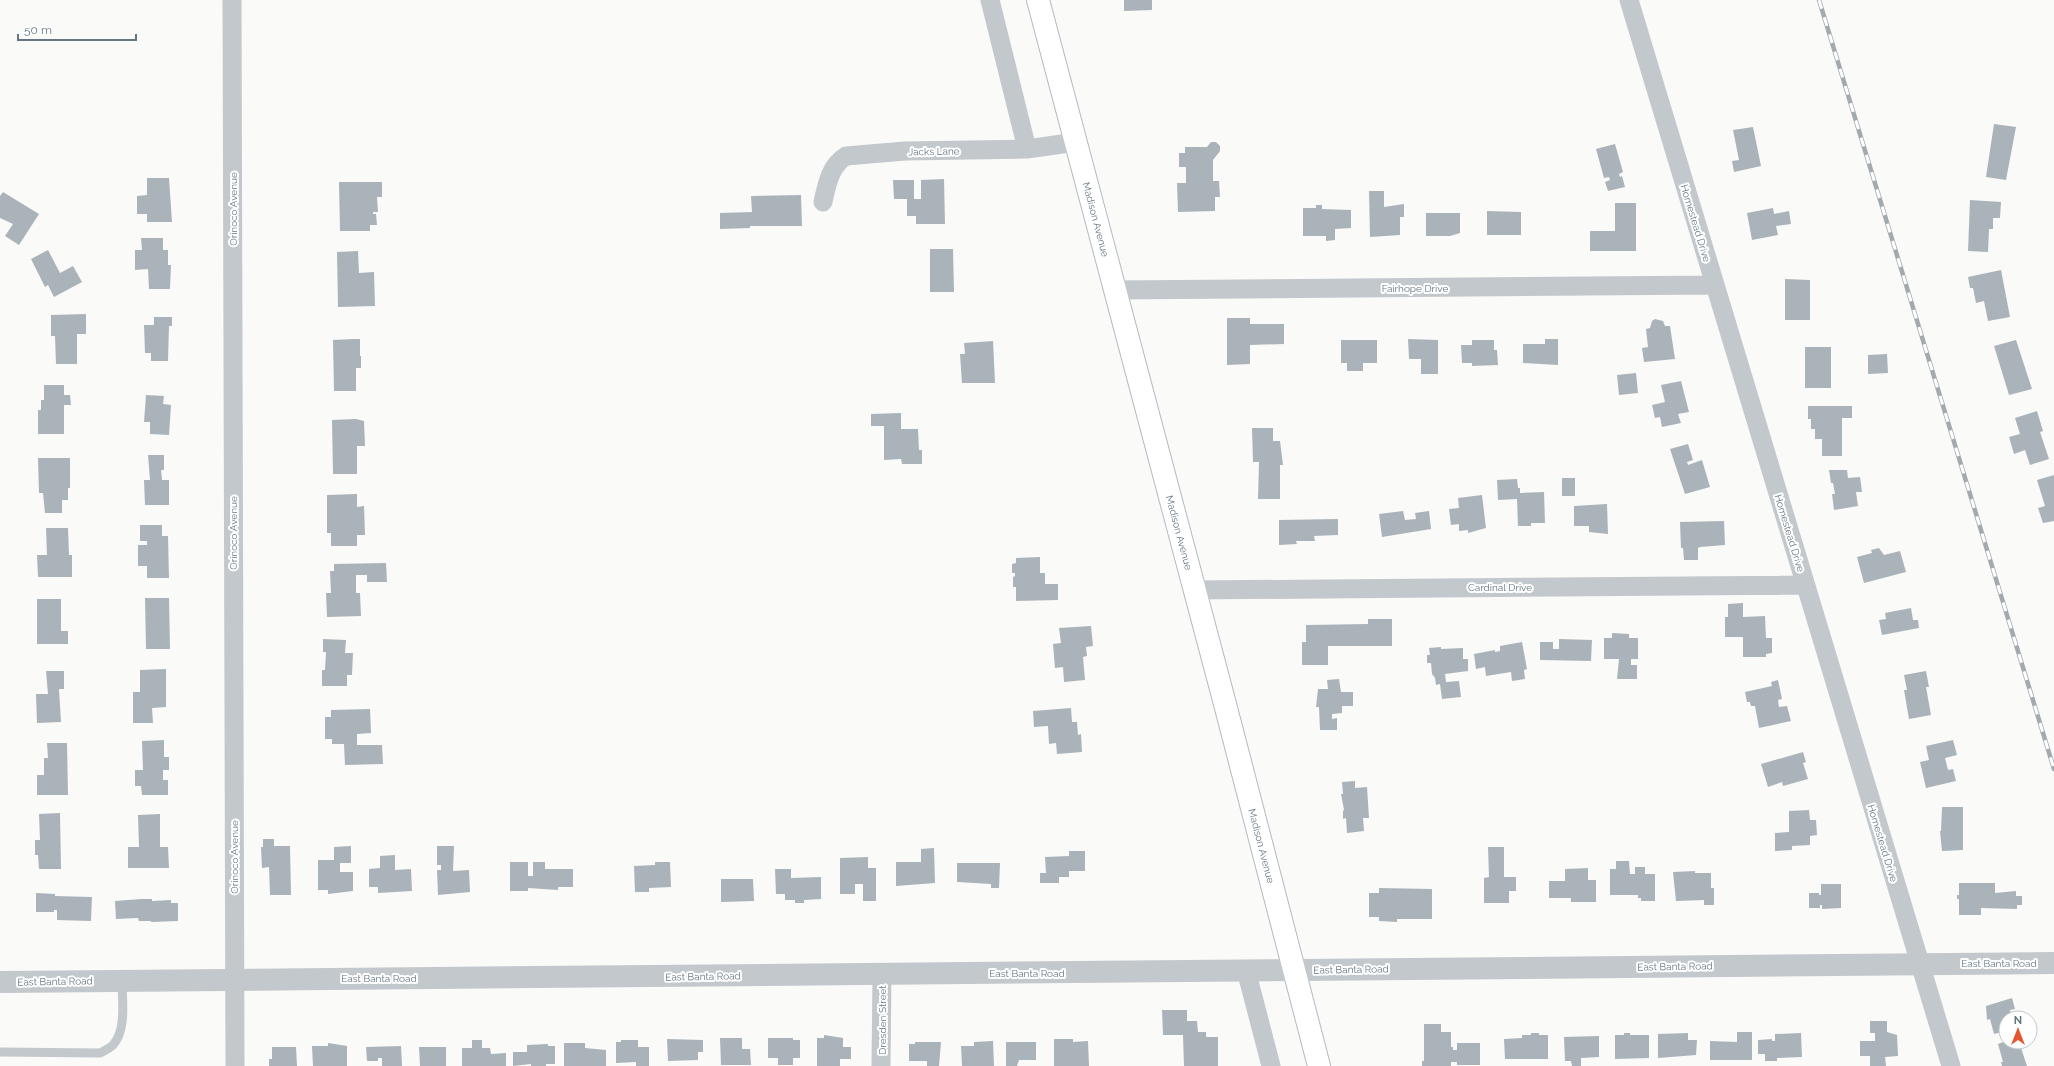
<svg xmlns="http://www.w3.org/2000/svg" width="2054" height="1066" viewBox="0 0 2054 1066" font-family="Raleway,sans-serif">
	<style>
		.building { fill: #aab3b9 }
		.lines { fill: none; stroke-linecap: round; stroke-linejoin: round }
		.secondary-casing { stroke: #b3babf; stroke-width: 24 }
		.service { stroke: #c3c8cc; stroke-width: 9 }
		.minor { stroke: #c3c8cc; stroke-width: 19 }
		.tertiary { stroke: #c3c8cc; stroke-width: 22 }
		.secondary { stroke: #fff; stroke-width: 22 }
		.rail-casing { stroke: #a2aab0; stroke-width: 4.5 }
		.rail { stroke: #fff; stroke-width: 3; stroke-dasharray: 9; stroke-linecap: butt }
		.labels { text-anchor: middle; stroke-width: 4; stroke-linejoin: round; paint-order: stroke }
		.street-label { font-size: 10px; fill: #657683; stroke: #fff }
	</style>
	<rect width="100%" height="100%" fill="#fafaf8"/>
	<!-- building -->
	<path class="building" d="M1124,0H1152V10L1124,11Z
		M1994,124L2016,127L2006,180L1986,177Z
		M1753,127L1761,166L1734,172L1732,161L1739,160L1733,130Z
		M1211,142H1216L1220,146V151L1213,160V181H1219L1220,197H1215V211L1178,212L1177,183H1186V167H1179V153H1185V147H1207Z
		M1615,144L1623,172L1619,174L1620,177L1622,176L1625,187L1608,191L1605,182L1610,180L1609,177L1604,178L1596,149Z
		M147,178H169L172,222H147V214H137V196L147,195Z
		M944,179L945,224H916V216H907V199H894L893,180H914V199H921V180Z
		M339,182H382V197H377L378,212H373V214H376L377,225H370V231H340Z
		M1369,191H1384V207L1404,204V217H1400V235L1370,237Z
		M3,192L39,214L19,245L5,236L13,224L0,218V196Z
		M801,195L802,226H750V228L720,229V213L752,212L751,196Z
		M1970,200L2001,202L2000,218H1993V229H1989L1988,252L1968,251Z
		M1615,203H1636V251H1590V231H1615Z
		M1316,205H1322V209L1351,210V228L1335,229V240L1326,241V236H1303V208H1316Z
		M1773,208L1774,214L1789,211L1791,224L1776,226L1778,235L1752,240L1747,213Z
		M1487,211L1521,212V235H1487Z
		M1426,213H1460V233L1450,236H1426Z
		M141,238H163V250H168V265H171L170,289H149L148,269L135,270V250H142Z
		M930,249H953L954,292H930Z
		M48,250L60,273L73,266L82,282L54,297L48,285L45,287L31,259Z
		M358,251L359,273L374,272L375,306L338,307L337,252Z
		M2001,270L2010,317L1988,321L1984,301L1976,303L1973,288H1970L1968,277Z
		M1785,279L1810,280V320H1785Z
		M86,314V334H77V364H56L55,336H51V315Z
		M154,317H172V326H169L168,361H151V353H145L144,325H154Z
		M1227,318H1250V324H1284V344L1250,345V364L1227,365Z
		M1655,319L1663,321L1665,326H1670L1675,359L1644,362L1642,348L1648,347L1646,329L1650,328L1652,321Z
		M354,339H360V356H361V368H356V391H334L333,340Z
		M1408,339L1438,340V374H1421V359H1409Z
		M1545,339H1558V365L1523,363V344H1545Z
		M1341,340H1377V363H1363V371H1347V363H1341Z
		M1472,340H1494V350H1497L1498,365L1472,366V363H1462L1461,345H1472Z
		M2016,340L2032,389L2009,395L1994,346Z
		M993,341L995,383H962L960,354H965L964,343Z
		M1805,347H1831V388H1805Z
		M1887,354L1888,373L1868,374V355Z
		M1636,373L1638,393L1619,395L1617,375Z
		M1681,381L1689,412L1678,414L1681,423L1662,427L1660,417L1655,418L1652,405L1665,402L1661,385Z
		M44,385H64V395H70L71,405H64V434H38V410H41V400H44Z
		M146,395L164,396L163,404L171,405L169,435L150,434V422H144Z
		M1808,406H1852V418H1842V456H1822V439H1815V429H1811V419H1808Z
		M2037,411L2043,431L2040,432L2049,459L2030,465L2025,450L2014,454L2009,437L2020,434L2015,418Z
		M901,413V429H918L919,450H922V464H902L901,459L884,460V426H871V414Z
		M356,419L364,421L365,446H357V474H333L332,420Z
		M1252,428H1273V441H1280L1283,465H1280V499H1258L1259,462H1253Z
		M1688,444L1693,460L1687,462L1688,465L1702,460L1710,487L1685,494L1670,449Z
		M148,455H164V470H161L162,480H169V505H145L144,480H150Z
		M38,458H70V488H68V500H62V513H45L43,493H39Z
		M1829,470H1847L1848,478L1860,477L1862,492H1856L1858,506L1834,510L1832,494H1835L1833,483H1831Z
		M2054,475V521L2043,523L2038,508L2045,506L2037,480Z
		M1562,478H1575V496H1562Z
		M1517,479L1518,488H1520V493L1544,492L1545,523H1531V526H1518L1517,499L1498,500L1497,480Z
		M357,494V507L364,506L365,535H357V546H331V533H327V495Z
		M1482,495L1486,528L1468,533V530L1459,531V524L1451,525L1449,509L1459,508L1458,498Z
		M1607,504L1608,534L1589,532V526H1574V506Z
		M1403,511L1405,520L1416,519L1415,513L1429,511L1431,529L1382,537L1379,514Z
		M1338,519V535L1314,536L1315,541H1296L1297,544L1279,545V520Z
		M1724,521L1725,545L1700,547L1698,548V560H1684L1683,548H1681L1680,522Z
		M140,525H162V536H168L169,578H147V566H138V545H147V541H140Z
		M46,528H68L69,555H72V577H38L37,555H47Z
		M1879,548L1884,555L1900,551L1906,572L1864,583L1857,557L1872,553L1871,550Z
		M1040,557V573H1045V584H1058V600L1016,601V587H1013V577L1015,576V573H1012V564L1016,563V558Z
		M386,563L387,582H367V575H356V593H360L361,616L327,617L326,593H331L330,571H334V564Z
		M145,598H169L170,649H146Z
		M37,599H61V631H68V644H37Z
		M1743,603V617L1765,616L1766,638H1772V653L1766,654V657H1743V637H1725V617H1728V604Z
		M1911,608L1913,620H1918L1919,628L1882,635L1879,620L1886,619L1885,613Z
		M1368,619H1392V646H1328V665H1302V642H1306V625L1368,624Z
		M1091,626L1093,646L1086,647L1087,656L1083,657L1085,680L1064,682L1063,667L1055,668L1053,644L1061,643L1059,628Z
		M1612,633L1629,634V638H1638V659H1631V665H1637V679H1617L1619,659H1604V638H1612Z
		M323,639L346,640L345,653H353L352,675H347V686H322V670H325L326,652H323Z
		M1559,639L1592,640L1591,661L1540,660V642H1553V649H1559Z
		M1522,642L1527,669L1524,670L1525,679L1512,681L1511,672L1486,676L1485,667L1476,669L1474,654L1495,650V652L1500,651V646Z
		M1441,647V649L1463,648V659H1468V671L1445,674L1446,682L1459,681L1461,697L1442,699L1440,684L1436,685L1435,678L1432,674L1431,663H1427V655H1430L1429,648Z
		M166,669V707L152,708L153,723H133V692H140V670Z
		M46,671H64V689H59L61,722L37,723L36,694H48Z
		M1926,671L1929,687H1926L1931,715L1909,719L1904,690H1907L1904,675Z
		M1339,679L1341,692H1353V706H1342V713L1332,714V719L1337,718V730H1320L1319,707H1316L1318,689H1328L1327,680Z
		M1778,680L1782,699L1778,700L1779,707L1787,706L1791,721L1759,728L1755,706H1751L1750,702H1747L1745,692L1772,686L1771,682Z
		M1071,708L1072,722H1077L1078,735L1081,734L1082,752L1057,754L1056,743L1049,744L1048,726L1034,727L1033,711Z
		M370,709L371,733L357,734V745H382L383,764L345,765L344,744H332V739H325V717H331V710Z
		M164,740V757H169V770H163V780H168V795H142L141,786H135V770H143L142,741Z
		M1953,740L1957,755L1945,758L1948,770L1953,769L1956,781L1926,788L1920,762L1929,760L1926,746Z
		M47,743H67L68,795H37V775H44V758H48Z
		M1803,752L1806,762L1803,763L1808,779L1783,786L1782,782L1768,787L1761,764Z
		M1355,781V788L1367,787L1369,818H1363L1364,831L1347,833L1346,818L1343,819V811L1344,810L1341,794H1343L1342,782Z
		M1942,807H1963V850L1942,851L1940,831H1941Z
		M1809,810L1810,820H1816L1817,835L1810,836V845L1792,846V850L1775,851V833L1789,832V811Z
		M60,813L61,869H39L38,855H35V840H40L39,814Z
		M160,814V847H168L169,868H128V847H139L138,815Z
		M263,839H274V846H290L291,895H270L269,867L262,868L261,847H263Z
		M351,846V863H340V872H353V891L328,894V890H318V860H334V847Z
		M437,846H454L453,871L469,870L470,892L438,895L437,870H441V865H437Z
		M1488,847H1504V877H1516V891H1509V903H1484V878L1489,877Z
		M934,848L935,883L896,886V862H921V849Z
		M1069,851H1085V871H1069V877H1059V883H1040V873H1046L1045,857L1069,856Z
		M395,855V870L411,869L412,891L378,893V887H369V869L380,868V856Z
		M868,857V868H876V901H863V884H855V894H840V858Z
		M1616,861H1629L1630,874H1635V867H1645V874H1655V901H1641V898H1638V895H1610V869H1616Z
		M510,862H528V876H533V862H545V869H573V887H558V890L528,888V891H510Z
		M655,862H670L671,887L649,888V892H635L634,866L655,865Z
		M957,863H1000L999,888H991V884L957,882Z
		M1588,868V880H1596V902H1571V898H1549V881H1565V869Z
		M775,869H791V878L821,877V899L804,900V903H795V900H785V894H776Z
		M1695,871V873H1711V888H1714V905H1704V900L1676,901L1673,872Z
		M721,879H753L754,901L721,902Z
		M1959,883H1995V893L2016,891V896H2022V905H2017V909L1981,908V915H1959V899H1957V895H1959Z
		M1821,884H1841V908L1822,909V905H1820V908H1809V893H1819V895H1821Z
		M1379,888L1432,889V919H1397V922L1379,921V917H1369V893H1379Z
		M36,893L55,894V896L92,897L91,921L57,920V910H54V912H36Z
		M141,899H152V901L171,900V903H178V921L151,922V921H139L138,918L116,919L115,901Z
		M2012,998L2015,1009L2010,1010L2012,1018H2006V1031L1994,1034L1990,1019L1987,1020L1986,1006Z
		M1162,1010H1187V1021H1197L1198,1032H1206V1037H1218V1066H1184L1183,1035H1163Z
		M1870,1021H1887V1032L1897,1035L1898,1056L1885,1057L1886,1066H1870V1056H1860V1041H1875V1033H1870Z
		M1424,1024H1441V1032H1451V1047H1453V1050H1457V1043H1480V1065H1457V1062H1451V1066H1422V1061H1424Z
		M1737,1032H1752V1060H1710V1041L1737,1042Z
		M1531,1033H1539V1035H1548V1059H1505L1504,1039L1522,1038V1035H1531Z
		M1624,1033H1630V1035H1649V1058L1615,1059V1035H1624Z
		M1688,1033V1040H1697L1696,1055L1658,1058V1034Z
		M1801,1033L1802,1057L1777,1058V1061H1765V1054H1758V1040L1772,1039V1041H1775V1034Z
		M824,1035L843,1038V1047H851V1059H840V1066H817V1038H824Z
		M1599,1036V1057L1581,1058V1066H1572L1571,1061H1565L1564,1037Z
		M720,1038H742V1049H750L751,1065H721Z
		M768,1038H793V1040H800V1058H793V1065H778V1058H768Z
		M667,1039L703,1040V1052H698V1060L668,1061Z
		M1054,1039H1073V1042L1088,1041L1089,1066H1054Z
		M472,1040H482V1048H490L491,1054L506,1053V1066H462V1048H472Z
		M621,1040H638V1047H649V1066H636V1062L616,1063V1042H621Z
		M993,1041L994,1066H962L961,1046H974V1042Z
		M2006,1041L2019,1042L2027,1066H2002L2001,1062H2003L1998,1044Z
		M915,1042H941L939,1066H927V1061H909V1044H915Z
		M1006,1042H1036V1060H1019L1017,1066H1006Z
		M328,1043L347,1046V1066H313L312,1046H328Z
		M564,1043H585V1048L606,1050V1066H564Z
		M548,1044V1046H555V1064H546V1066H531V1064L513,1066V1052H527V1045Z
		M401,1046L402,1066H382V1058H378V1061H367L366,1047Z
		M272,1047H296L297,1066H269V1059H272Z
		M419,1047H446V1066H420Z"/>
	<g class="lines">
		<defs>
			<g id="secondary">
				<path id="s1" d="M1038,0L1225,704L1319,1066"/>
			</g>
		</defs>
		<!-- secondary casing -->
		<use href="#secondary" class="secondary-casing"/>
		<!-- service -->
		<path class="service" d="M0,1052L100,1053C104,1051 110,1048 113,1045C127,1029 122,1000 122,981"/>
		<!-- minor -->
		<path class="minor" d="M232,0L235,1066
			M990,0L1027,149
			M1629,0L1951,1066
			M823,202C827,184 830,166 846,156L905,151L1027,149L1076,142
			M1115,290L1715,285
			M1194,590L1805,585
			M1246,970L1271,1066
			M881,1066L882,974"/>
		<!-- tertiary -->
		<path class="tertiary" d="M0,982L2054,963"/>
		<!-- secondary -->
		<use href="#secondary" class="secondary"/>
		<defs>
			<path id="rail" d="M1819,0L2054,769"/>
		</defs>
		<!-- rail casing -->
		<use href="#rail" class="rail-casing"/>
		<!-- rail -->
		<use href="#rail" class="rail"/>
	</g>
	<g class="labels">
		<!-- street labels -->
		<g class="street-label">
			<text transform="translate(934 151) rotate(-1)" y="4">Jacks Lane</text>
			<text transform="translate(233 209) rotate(-90)" y="4">Orinoco Avenue</text>
			<text dy="4" stroke="none"><textPath href="#s1" startOffset="227">Madison Avenue</textPath></text>
			<text transform="translate(1696 223) rotate(73)" y="4">Homestead Drive</text>
			<text x="1415" y="292">Fairhope Drive</text>
			<text transform="translate(233 533) rotate(-90)" y="4">Orinoco Avenue</text>
			<text dy="4" stroke="none"><textPath href="#s1" startOffset="551">Madison Avenue</textPath></text>
			<text transform="translate(1790 533) rotate(73)" y="4">Homestead Drive</text>
			<text x="1500" y="591">Cardinal Drive</text>
			<text transform="translate(1883 843) rotate(73)" y="4">Homestead Drive</text>
			<text dy="4" stroke="none"><textPath href="#s1" startOffset="875">Madison Avenue</textPath></text>
			<text transform="translate(234 857) rotate(-90)" y="4">Orinoco Avenue</text>
			<text x="1999" y="967">East Banta Road</text>
			<text transform="translate(1675 966) rotate(-1)" y="4">East Banta Road</text>
			<text transform="translate(1351 969) rotate(-1)" y="4">East Banta Road</text>
			<text x="1027" y="977">East Banta Road</text>
			<text transform="translate(703 976) rotate(-1)" y="4">East Banta Road</text>
			<text x="379" y="982">East Banta Road</text>
			<text transform="translate(55 981) rotate(-1)" y="4">East Banta Road</text>
			<text transform="translate(882 1020) rotate(-90)" y="4">Dresden Street</text>
		</g>
	</g>
	<!-- north arrow -->
	<g transform="translate(2018 1030)"><circle r="19" fill="#ffffff" stroke="#c1c8cd"/>
	<path d="M0-3L7 15L0 10L-7 15Z" fill="#e4572e"/>
	<text y="-6" font-size="11" font-weight="bold" text-anchor="middle" fill="#657683">N</text>
	</g>
	<!-- scale -->
	<path d="M18 34v6h118v-6" fill="none" stroke="#657683" stroke-width="2"/>
	<text x="24" y="34" font-size="12" fill="#657683" stroke="#ffffff" stroke-width="3" paint-order="stroke">50 m</text>
</svg>
